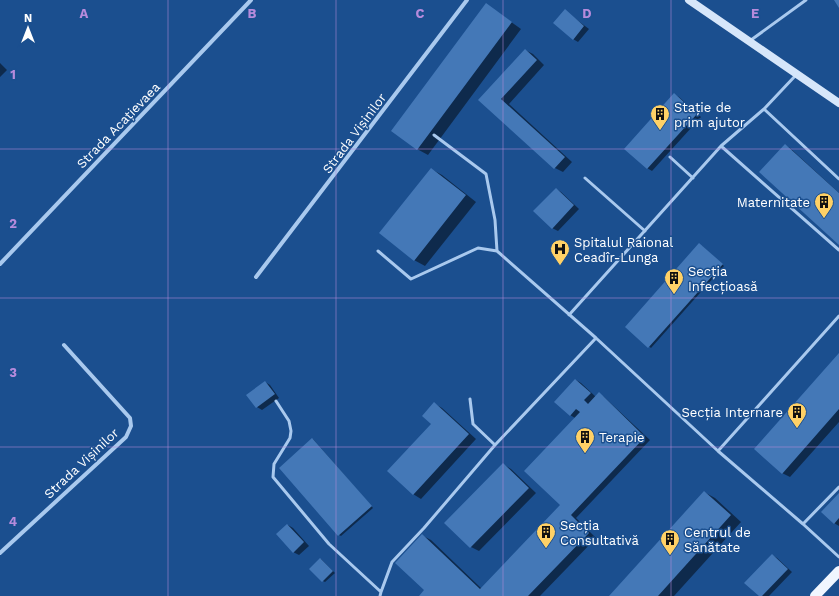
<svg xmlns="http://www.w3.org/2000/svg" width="839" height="596" viewBox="0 0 839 596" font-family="'Work Sans',sans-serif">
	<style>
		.shadow { fill: #0007 }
		.building { fill: #4478b7 }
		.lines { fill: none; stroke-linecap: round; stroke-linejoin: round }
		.service { stroke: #a9c9ee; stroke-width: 3 }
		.minor { stroke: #a9c9ee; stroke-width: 4 }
		.secondary { stroke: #d6e6fa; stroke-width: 8 }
		.primary { stroke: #f0f6ff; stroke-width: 10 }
		.grid { fill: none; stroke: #b68bdc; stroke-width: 1; stroke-opacity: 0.55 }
		.labels { text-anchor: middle; stroke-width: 3; stroke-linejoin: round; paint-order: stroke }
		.poi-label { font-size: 13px; fill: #fff; stroke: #1b4f8f; text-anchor: start }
		.street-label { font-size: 13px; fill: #fff; stroke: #1b4f8f }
		.grid-label { font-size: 13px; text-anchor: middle; font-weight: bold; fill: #b68bdc; stroke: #1b4f8f; stroke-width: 3; stroke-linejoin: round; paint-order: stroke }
	</style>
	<rect width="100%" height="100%" fill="#1b4f8f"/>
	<!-- shadow -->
	<path class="shadow" d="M496,11L521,29L428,155L417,149Z
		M565,11L589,29L578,42L573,39Z
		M525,50L533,54L544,65L509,104L572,162L563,172L555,168L480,100Z
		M0,63L7,70L0,77Z
		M674,94L679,97L701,117L652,171L647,168Z
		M785,145L790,148L839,193V244Z
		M431,169L442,175L476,202L425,266L414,260Z
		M556,189L561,192L579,209L558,231L552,228Z
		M702,246L724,266L651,348L626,327Z
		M839,355V422L790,477L782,473Z
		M576,380L581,383L596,397L599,394L604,397L650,440L576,518L596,538L540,596H420L425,590L423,536L431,540L482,589L562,505L575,418L570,415Z
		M265,382L270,385L279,398L262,410L257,407L248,395Z
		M435,404L442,408L476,439L421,499L413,494L432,423Z
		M313,439L373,508L341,536L339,535Z
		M503,464L511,469L536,493L479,551L471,547Z
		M704,492L715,498L741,522L674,596H610Z
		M839,494V526L834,523Z
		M288,525L293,528L309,546L299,555L293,552Z
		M772,555L777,558L792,572L769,596H760Z
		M321,559L335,573L325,582L323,581Z"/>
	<!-- building -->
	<path class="building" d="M834,0H839V8Z
		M486,3L512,22L417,150L391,131Z
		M565,9L584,26L573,40L553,23Z
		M525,49L537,60L501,99L565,157L554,169L478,100Z
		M674,93L697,114L647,169L624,149Z
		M785,144L839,193V245L759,172Z
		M431,168L466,195L414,261L379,233Z
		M556,188L574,205L552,229L533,211Z
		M699,243L723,264L648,348L625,327Z
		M839,353V409L782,474L754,449Z
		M575,379L591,393L584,400L588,404L599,392L645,437L571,515L589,533L528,596H419L424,590L395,563L422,534L480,589L560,505L524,471L580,412L576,409L570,416L554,402Z
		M265,381L275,394L256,408L246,395Z
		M434,402L469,434L413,495L387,471L431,424L422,416Z
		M312,438L372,506L338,536L279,468Z
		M503,463L529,488L470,548L444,523Z
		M704,491L731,515L658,596H609Z
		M839,493V518L834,524L821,512Z
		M287,524L304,542L293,553L276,534Z
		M772,554L788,569L762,596H759L744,583Z
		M320,558L333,571L322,582L309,569Z"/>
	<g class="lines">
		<!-- service -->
		<path class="service" d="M751,40L806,0
			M764,109L839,179
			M434,135L486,174L495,220L497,251L596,338L718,451L803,524L839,557
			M721,146L839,250
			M670,157L693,178
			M585,178L645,231
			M378,251L411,279L478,248L497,251
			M569,315L721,146L764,109L796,75
			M470,399L473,424L495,445
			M276,401L289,421L291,431L290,438L274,464L273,477L329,544L381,592L380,596
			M718,451L839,316
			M803,524L839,487
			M381,592L392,562L424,528L495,445L596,338"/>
		<!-- minor -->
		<path class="minor" d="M0,264L251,0
			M256,277L467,0
			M0,553L126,437L131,426L130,418L64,345"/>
		<!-- secondary -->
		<path class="secondary" d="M689,0L839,103"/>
		<!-- primary -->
		<path class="primary" d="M815,596L839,571"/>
	</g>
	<!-- grid -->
	<path class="grid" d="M168,0V596M336,0V596M503,0V596M671,0V596M0,149H839M0,298H839M0,447H839"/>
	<!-- icons -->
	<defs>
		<symbol id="building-pin" viewBox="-11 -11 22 30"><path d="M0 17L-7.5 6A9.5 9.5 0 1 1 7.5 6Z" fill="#ffd166" stroke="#1b4f8f"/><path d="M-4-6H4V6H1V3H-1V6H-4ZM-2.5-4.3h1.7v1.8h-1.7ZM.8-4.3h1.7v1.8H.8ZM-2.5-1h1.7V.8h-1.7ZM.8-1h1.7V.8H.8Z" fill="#111"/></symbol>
		<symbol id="hospital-pin" viewBox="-11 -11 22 30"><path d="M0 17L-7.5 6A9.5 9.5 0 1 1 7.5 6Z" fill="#ffd166" stroke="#1b4f8f"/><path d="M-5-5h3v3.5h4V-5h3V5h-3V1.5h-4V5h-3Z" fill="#111"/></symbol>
	</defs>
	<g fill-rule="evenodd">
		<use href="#building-pin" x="649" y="103" width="22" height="30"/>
		<use href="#building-pin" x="813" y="191" width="22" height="30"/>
		<use href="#hospital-pin" x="549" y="238" width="22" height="30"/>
		<use href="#building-pin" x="663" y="267" width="22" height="30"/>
		<use href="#building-pin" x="786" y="401" width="22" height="30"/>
		<use href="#building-pin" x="574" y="426" width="22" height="30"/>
		<use href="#building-pin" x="535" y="521" width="22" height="30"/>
		<use href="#building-pin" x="659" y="528" width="22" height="30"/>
	</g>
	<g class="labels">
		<!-- poi labels -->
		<g class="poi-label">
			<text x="674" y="112">Stație de<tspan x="674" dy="15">prim ajutor</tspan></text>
			<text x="810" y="207" text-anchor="end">Maternitate</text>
			<text x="574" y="247">Spitalul Raional<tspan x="574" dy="15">Ceadîr-Lunga</tspan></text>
			<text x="688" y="276">Secția<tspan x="688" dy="15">Infecțioasă</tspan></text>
			<text x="783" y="417" text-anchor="end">Secția Internare</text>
			<text x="599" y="442">Terapie</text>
			<text x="560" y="530">Secția<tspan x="560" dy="15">Consultativă</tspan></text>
			<text x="684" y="537">Centrul de<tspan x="684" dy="15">Sănătate</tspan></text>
		</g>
		<!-- street labels -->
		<g class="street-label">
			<text transform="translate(118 125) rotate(-46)" y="5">Strada Acațievaea</text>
			<text transform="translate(354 133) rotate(-53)" y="5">Strada Vișinilor</text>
			<text transform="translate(81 463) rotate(-43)" y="5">Strada Vișinilor</text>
		</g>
	</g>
	<g class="grid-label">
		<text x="84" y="18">A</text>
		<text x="252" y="18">B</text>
		<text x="420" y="18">C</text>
		<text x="587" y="18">D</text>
		<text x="755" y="18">E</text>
		<text x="13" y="79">1</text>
		<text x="13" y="228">2</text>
		<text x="13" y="377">3</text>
		<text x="13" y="526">4</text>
	</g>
	<!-- north arrow -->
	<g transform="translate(28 28)" stroke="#1b4f8f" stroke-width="3" paint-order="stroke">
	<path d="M0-3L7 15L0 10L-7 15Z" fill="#ffffff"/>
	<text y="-6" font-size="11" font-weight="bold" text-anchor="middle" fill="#ffffff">N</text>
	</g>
</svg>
